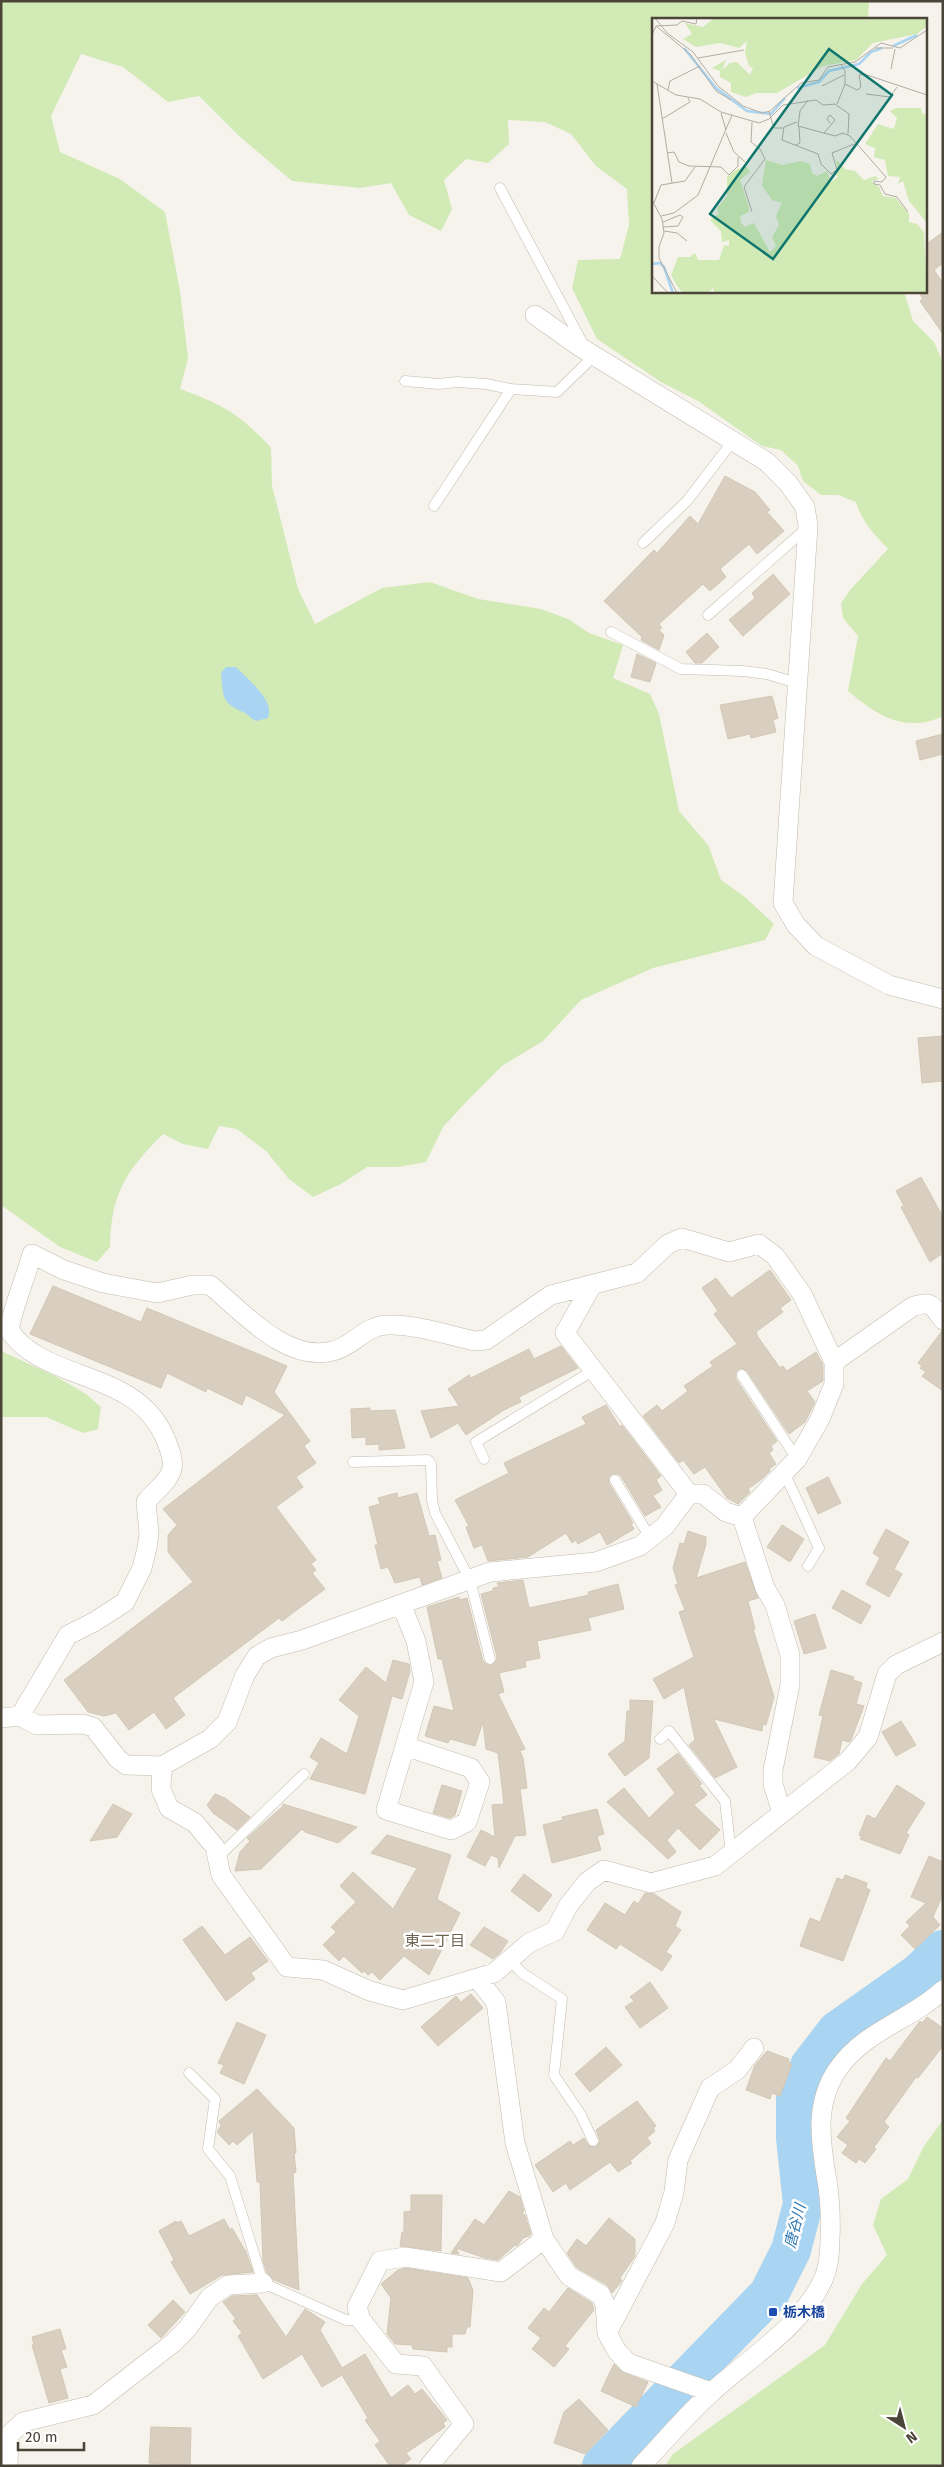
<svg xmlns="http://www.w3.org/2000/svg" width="944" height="2467" viewBox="0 0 944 2467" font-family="'Fira Sans','Noto Sans JP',sans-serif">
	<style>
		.green { fill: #d2eab5 }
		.water { fill: #a9d4f2 }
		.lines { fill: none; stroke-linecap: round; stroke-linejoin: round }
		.river { stroke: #a9d4f2; stroke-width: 40 }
		.building { fill: #d8cfc1; stroke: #d3c7b4 }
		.lane-casing { stroke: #c2bbae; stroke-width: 11 }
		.street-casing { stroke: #c2bbae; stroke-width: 20 }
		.lane { stroke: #fff; stroke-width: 10 }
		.street { stroke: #fff; stroke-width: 19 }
		.transit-dot { fill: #1a4fb4; stroke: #fff; stroke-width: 2 }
		.labels { text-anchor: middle; stroke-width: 5; stroke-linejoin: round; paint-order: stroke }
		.transit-label { font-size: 14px; font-weight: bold; fill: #164399; stroke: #fff; text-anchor: start }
		.neighbourhood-label { font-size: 15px; fill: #6e6250; stroke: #fff }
		.water-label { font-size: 15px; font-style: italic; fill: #2e7ab2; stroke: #fff }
		.inset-river { fill: none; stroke: #a9d4f2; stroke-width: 2.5 }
		.inset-road { fill: none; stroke: #b2ada4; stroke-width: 1 }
		.view { fill: #0f766e; fill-opacity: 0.15; stroke: #0f766e; stroke-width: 2.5 }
		.inset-edge { fill: none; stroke: #4b4439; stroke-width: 2.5 }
	</style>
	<rect width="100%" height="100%" fill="#f6f3ec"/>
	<!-- green -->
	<path class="green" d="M1,1H869L868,19H653V291H904L913,321L934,342L943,363V716C906,734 876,715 848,691L858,636L843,618L841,603L851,589L888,549C874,534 862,522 856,502L838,495H821L803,481L798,466L781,450L762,446L698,401L661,382L597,339L572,288L578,260L620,259L629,225L627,189L596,166L571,134L545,122L508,120L509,144L488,163L466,159L444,180L452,209L441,231L409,215L391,183L360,188L292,181L239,136L199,96L168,102L123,67L81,54L51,116L60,152L120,179L165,212L180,291L188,358L180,389C222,404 240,414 271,448L272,486L281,521L298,589L315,624L382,588L430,582L478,599L541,609L568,619L589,633L623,645L613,678L650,694L659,714L679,811L708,845L721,880L745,897L774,924L765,940L653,968L581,1000L543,1041L502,1066L469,1099L443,1127L426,1162L398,1167H367L341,1184L313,1197L289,1179L266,1151L237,1129L219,1126L208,1149L183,1144L163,1134C126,1171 111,1193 110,1247L97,1262L60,1247L1,1205Z
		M1,1351L57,1377L86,1394L101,1407L98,1429L83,1433L46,1417H1Z
		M943,2120V2466H665L673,2454L825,2345L862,2284L887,2255L873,2225L881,2199L908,2179L924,2146Z"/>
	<!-- water -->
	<path class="water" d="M226,667H236C247,679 275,699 268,718L256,721C251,719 248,714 243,712C220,702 224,696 221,673Z"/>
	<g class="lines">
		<!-- river -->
		<path class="river" d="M602,2466L769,2294L791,2250L803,2204L796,2138V2097L810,2066L837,2031L919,1973L943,1950"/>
	</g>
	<!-- building -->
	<path class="building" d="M943,232V263L934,270L943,283V334L920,301L923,299L918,291H925V245Z
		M725,476L755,492L770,510L767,512L784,531L757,554L749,544L720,569L726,577L710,591L703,584L659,624L662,628L659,630L664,635L659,650L641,640L642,637L604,601L654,550L657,553L690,516L698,524Z
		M773,574L790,594L743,636L729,620L755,598L752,593Z
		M707,633L719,647L702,663H695L686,652Z
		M637,654L656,663L650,682L631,677Z
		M772,696L778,718L773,720L776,732L751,738L750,734L728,739L720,705Z
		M943,734V754L920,760L916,741Z
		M943,1036V1081L922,1083L918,1038Z
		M921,1177L943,1217V1253L930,1262L901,1207L904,1206L896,1191Z
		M770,1270L791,1300L780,1308L783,1312L756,1332L758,1337L780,1368L783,1366L787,1371L816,1352L823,1365V1381L807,1391L815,1402L805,1422L789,1434L747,1371L741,1368L736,1372V1379L777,1441L771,1446L773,1450L769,1453L776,1464L769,1469L770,1471L763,1478L748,1489L750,1492L738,1504L727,1498L705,1467L694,1474L683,1460L679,1463L643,1416L657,1405L662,1411L688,1391L684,1386L713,1366L710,1362L737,1344L714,1314L718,1311L702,1288L716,1278L731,1298Z
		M53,1286L141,1322L147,1308L287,1366L274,1392L310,1441L304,1446L316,1463L296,1477L303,1487L276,1507L316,1560L311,1564L316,1570L312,1573L325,1589L282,1621L279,1618L173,1698L185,1715L166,1729L154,1712L129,1730L116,1713L104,1716L88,1712L64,1680L193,1582L168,1552V1535L177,1525L163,1509L285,1415L246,1395L242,1405L207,1388L206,1392L167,1373L161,1388L30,1334Z
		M942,1331H943V1391L922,1376L926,1372L920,1368L922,1366L918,1363Z
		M561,1346L578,1368L519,1397L521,1402L504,1410L466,1435L458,1423L431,1438L421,1411L459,1406L448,1389L469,1375L471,1378L529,1349L534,1359Z
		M606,1405L620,1427L622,1425L661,1476L656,1480L662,1490L653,1496L661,1507L645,1516L621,1476L618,1474H612L609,1477V1483L633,1523L631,1524L634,1529L607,1545L600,1532L578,1544L576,1540L572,1543L566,1533L528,1557L488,1561L482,1545L474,1548L466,1527L469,1526L455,1500L509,1473L504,1463L586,1424L582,1417Z
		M370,1408V1411L395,1410L405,1448L379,1450V1444L366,1445V1437L352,1438L351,1409Z
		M828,1477L841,1503L818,1514L806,1488Z
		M397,1493L398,1498L417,1493L429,1536L435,1535L441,1560L437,1561L442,1578L422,1585L420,1577L395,1583L388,1567L381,1569L375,1545H378L369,1507L380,1504L378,1498Z
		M782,1525L804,1539L790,1562L767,1547Z
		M886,1529L909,1542L894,1569L902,1574L889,1597L866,1584L880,1558L873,1553Z
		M688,1531L706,1537V1544L696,1578L745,1562L758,1598L748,1601L755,1629H753L774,1697L766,1725L763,1724L762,1731L714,1719L737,1767L715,1778L689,1745L695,1740L684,1687L664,1699L653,1679L694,1657L679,1612L685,1610L675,1585L678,1584L673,1568L680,1543L684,1544Z
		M523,1580L529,1608L589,1595L588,1592L618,1584L624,1609L588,1618L591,1630L537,1641L540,1658L525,1661L526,1667L499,1673L504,1692L498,1694L525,1749L520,1751L523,1758L527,1788L520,1789L526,1835L515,1836L499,1868L498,1858L491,1855L485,1866L467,1857L481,1830L495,1837L492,1805L504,1804L498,1753L486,1749L483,1722L475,1746L450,1739L448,1743L425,1736L434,1706L454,1711L442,1659H438L427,1607L459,1597L460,1600L467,1598L483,1661L488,1665H492L496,1661L497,1657L481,1594L493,1591V1588L499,1587L497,1583Z
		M842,1590L871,1606L861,1624L832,1608Z
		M815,1614L826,1648L804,1654L794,1621Z
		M393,1660L409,1664L410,1671L402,1699L392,1696L365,1794L310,1779L319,1763L310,1757L321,1738L347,1754L359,1716L339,1700L366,1667L386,1683Z
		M831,1670L854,1677L853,1680L862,1683L856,1704L864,1706L851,1740L849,1742L842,1740L839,1754L830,1761L814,1757L823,1716L819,1715Z
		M630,1700L653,1701L649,1758L625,1776L608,1754L625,1741L627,1711H630Z
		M901,1721L916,1745L896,1756L882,1732Z
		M678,1753L702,1784L699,1785L707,1795L694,1805L720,1830L700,1850L678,1828L667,1840L676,1852L668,1859L607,1802L624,1788L649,1818L675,1793L657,1769Z
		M442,1785L462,1791L455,1815L450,1818L433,1813Z
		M897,1785L925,1803L906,1833L909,1835L900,1854L860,1839L862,1836L859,1835L867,1815L875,1819Z
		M215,1794L225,1798L250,1817L237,1830L213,1813L207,1805Z
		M113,1804L132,1814L117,1837L90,1841Z
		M283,1804L357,1827L338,1843L305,1832L302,1829L261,1869L235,1871L240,1852L250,1841L247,1838L283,1806Z
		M597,1809L604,1834L597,1836L601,1850L552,1863L543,1825L563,1820L562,1817Z
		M387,1835L451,1855L437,1899L460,1913L429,1975L404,1956L380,1980L372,1972L368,1975L364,1971L362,1973L344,1956L339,1961L323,1945L336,1932L331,1927L356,1902L340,1886L353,1872L393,1909L417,1868L371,1853Z
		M929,1856L943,1862V1894L933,1917L940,1925L915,1949L901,1935L910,1926L906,1922L926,1903L911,1897Z
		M524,1874L552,1895L539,1912L511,1891Z
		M845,1875L867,1883L866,1888L870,1890L843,1961L800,1946L810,1918L820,1922L837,1878L843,1880Z
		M645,1893L654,1894L681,1912L675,1926L681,1930L666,1952L672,1956L662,1971L620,1944L616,1949L587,1930L605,1903L625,1915L634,1901L638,1904Z
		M202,1926L225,1955L250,1937L268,1961L251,1973L255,1979L226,2001L183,1940Z
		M484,1927L508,1941L500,1953L493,1959L470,1945Z
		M650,1982L668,2008L640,2028L625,2007L634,2001L630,1997Z
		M471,1994L483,2008L438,2046L421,2027L456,1996L461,2002Z
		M927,2017L943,2028V2046L918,2078L916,2077L884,2122L889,2127L874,2147L876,2149L865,2163L859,2159L856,2163L842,2153L848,2145L837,2137L850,2121L846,2118L886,2058L890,2061L920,2021L922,2023Z
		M237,2022L266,2035L244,2084L220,2073L224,2065L218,2063Z
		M606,2047L622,2065L590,2092L575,2074Z
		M767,2051L789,2059L788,2062L792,2064L780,2096L772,2093L770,2099L746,2090L755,2065Z
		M257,2089L294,2128L296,2153H294L296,2172L293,2173L299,2290L274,2280L267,2273L263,2261L260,2182H257L253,2131L237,2145L233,2141L229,2145L217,2132L221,2126L219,2121Z
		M637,2101L656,2126L653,2128L655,2131L647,2138L651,2143L630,2161L632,2163L618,2172L610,2162L570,2190L566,2183L553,2192L535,2165L570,2141L573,2145L584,2138L589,2146L596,2147L600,2141L596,2130Z
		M509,2191L520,2197L524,2211L522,2213L525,2215L531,2234L529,2236L523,2238L517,2246L515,2245L498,2260L485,2258L456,2248L459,2254L451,2253L475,2219L484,2225Z
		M411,2195H442L441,2251L400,2246L402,2232H404V2212L411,2211Z
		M609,2218L635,2239V2256L620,2278L622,2281L612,2293L607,2285L577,2268L567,2253L577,2239L586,2246Z
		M224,2219L230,2230L232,2228L246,2252L253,2272L222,2275L190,2294L171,2262L174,2260L159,2231L176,2221L177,2223L181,2221L189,2236Z
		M405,2268L468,2278L473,2290L470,2327H467L465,2334H452V2347H447V2352L413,2349L412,2345L395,2344L387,2334L391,2298L381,2284L398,2270Z
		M568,2288L592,2303L594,2310L565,2346L569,2349L554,2367L532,2349L541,2338L528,2328L544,2308L549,2312Z
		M257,2295L286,2337L305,2309L308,2311L325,2322L320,2330L342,2368L365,2354L391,2398L408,2385L415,2394L422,2389L447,2420L443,2423L445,2427L406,2453L411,2459L401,2466H390L375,2445L380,2441L365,2420L368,2418L342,2375L322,2387L302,2354L263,2379L238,2336L242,2333L233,2321L236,2319L223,2302L232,2296Z
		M173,2300L185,2312L161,2338L148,2325Z
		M60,2329L66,2349L61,2350L67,2367L60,2369L68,2398L49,2403L32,2345H34L32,2337Z
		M614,2364L624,2373L648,2382L636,2407L601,2391Z
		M579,2399L608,2430L585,2454L554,2443L564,2412Z
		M151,2427L191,2428L190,2466H161L162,2464L149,2463Z"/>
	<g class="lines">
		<defs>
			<path id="lane" d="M500,188L583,344
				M405,381L439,384L457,382L486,384L511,389L557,392L594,356
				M434,506L511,389
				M643,543L687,501L732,442
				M708,615L808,527
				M611,632L681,669L743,671L767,674L797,683
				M742,1375L797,1459
				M484,1459L476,1442L594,1370
				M353,1462L428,1460L431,1464L432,1500L435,1513L470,1580L490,1659
				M784,1472L819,1548L808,1566
				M615,1480L651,1539
				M660,1739L669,1731L725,1801L731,1854
				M217,1858L304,1774
				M509,1959L522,1973L562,1999L554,2075L581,2115L593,2141
				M189,2073L215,2099L208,2149L230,2176L263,2283L346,2320H361"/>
			<path id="street" d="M535,315L580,347L767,462L788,483L805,507L808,526L783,903L796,925L816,946L889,985L943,999
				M592,1285L565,1333L689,1494
				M834,1362L912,1307C932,1300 931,1304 943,1320
				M401,1604L416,1641L424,1682L386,1810L451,1830L467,1822L480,1782L471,1768L405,1746
				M20,1716L68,1635L94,1622L125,1602L142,1568L147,1548L149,1534L146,1502C154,1491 168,1483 172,1469C174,1460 169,1448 166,1440C136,1367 45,1384 9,1330C14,1303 25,1280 32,1254L64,1270L103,1283L157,1293L193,1285H210C243,1312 286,1363 333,1351C354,1346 365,1325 388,1325C414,1324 448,1335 475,1341L486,1340L551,1295L637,1273L668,1244L682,1238L729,1252L759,1244L775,1256L802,1294L834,1362V1384L820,1419L797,1459L742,1517
				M1,1718L20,1716L37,1725L83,1724L93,1727L118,1759L126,1765L162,1766L210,1739L227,1722L245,1675L257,1656L271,1648L302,1640L490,1572L596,1562L640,1546L665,1526L689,1494H703L726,1512L742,1517L765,1588L775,1605L790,1655V1685L773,1770V1784L782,1813
				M162,1766L161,1789L169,1808L195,1823L215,1847L221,1875L287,1967L323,1970L370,1991L403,2000L494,1973L529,1943L555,1931L568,1906L587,1882L604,1870L651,1883L715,1866L848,1761L868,1737L887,1674L896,1665L943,1642
				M477,1978L496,2002L515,2143L544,2239L569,2276L601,2295L605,2304L607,2333L617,2351L628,2363L711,2392
				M607,2333L665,2223L674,2192L678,2160L710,2088L737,2070L754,2048
				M8,2466L9,2435L23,2422L93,2405L173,2343L187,2329L210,2297L228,2285L263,2283
				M429,2466L464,2424L423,2366L396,2364L361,2320L357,2307L380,2261L405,2257L501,2272L544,2239
				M641,2466C665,2441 687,2414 712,2392C749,2358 801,2327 823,2280C829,2267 830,2252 830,2239C831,2217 830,2196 826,2175C820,2138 815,2102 838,2069C865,2030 911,2020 943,1990"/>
		</defs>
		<!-- lane casing -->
		<use href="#lane" class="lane-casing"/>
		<!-- street casing -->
		<use href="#street" class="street-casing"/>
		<!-- lane -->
		<use href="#lane" class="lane"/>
		<!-- street -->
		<use href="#street" class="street"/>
	</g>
	<!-- markers -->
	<rect class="transit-dot" x="768" y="2307" width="10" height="10" rx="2.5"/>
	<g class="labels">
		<!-- transit labels -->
		<g class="transit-label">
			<text x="783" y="2317">栃木橋</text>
		</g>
		<!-- neighbourhood labels -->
		<g class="neighbourhood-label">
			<text x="435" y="1946">東二丁目</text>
		</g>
		<!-- water labels -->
		<g class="water-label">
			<text transform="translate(795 2226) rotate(-76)" y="5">唐谷川</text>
		</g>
	</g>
	<!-- overview -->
	<g transform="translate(652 18)">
		<rect width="275" height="275" fill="#f6f3ec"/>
		<path d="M62,0H275V8L265,16L221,25L204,42L171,48L125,75H104L94,79L79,74V65L68,59V53L60,50L74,42L70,52L78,45L85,44L98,57L101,50L97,48L93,35L95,23L87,30L68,25L44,29L31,21L40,16L33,5L51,9ZM244,90H269L271,97L275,94V205L257,183L251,163L246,166L248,159L236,158L233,142L222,139L223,130L213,126L226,106L242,111L245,100L238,93ZM184,141L193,151L203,153L212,162L223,158L227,161L219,163L227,169L231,178L244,180L257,196V204L265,206L272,214L275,275H63L61,270L56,275H31L25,268L19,257L26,239H38L43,235L46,242H67L72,227L77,228V222L70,224L69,213L58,202L66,196L65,190L75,178V159L84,152L94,148L98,154L88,162L97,190V194L88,198L89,205L93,209L102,205L118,234L124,228L120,219L127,207L124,198L130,185L120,182L110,168L114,142L130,147L149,143L158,146L160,155L165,158L175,153L179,164L186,159L182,155L186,153Z" fill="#d2eab5"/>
		<path class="inset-river" d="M241,28L265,17M32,30L64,70L95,93L119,96L133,80M145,70L167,64L177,53L207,46L219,34L230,30M0,246L8,245L12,249L21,275"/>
		<path class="inset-road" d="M3,0L15,15L41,34L66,68L91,88L110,95L118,93L149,65L167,62L176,49L203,44L229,25L248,30L275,12M4,8L38,36L64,73L79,82M0,17L4,8L25,7L30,3L44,6L45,0M223,30H241M46,40L92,32M239,51L243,31M0,63L24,77L48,81L69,94L107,105L117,101L131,87L164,82L171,87L183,86L197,96L196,116M5,66L20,165M193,66L205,72L209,69L207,57L212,56L275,77M170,68L192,57M16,72L18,63L48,48M214,76L238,79L245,69M156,82L148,93L146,108L183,118L191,115L198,118L234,159L230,164L222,163V166L228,167L233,176L245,179L256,194M185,86L193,66V53L189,47M117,94L122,110H131M69,95L74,112M10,101L38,84L36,80M145,104L132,109L130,122L166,136L169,146L179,156L185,152L180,135L202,126M74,115L82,134L93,144M172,115L183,102L178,97L175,101L178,105M144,127L148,125L147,109M15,135L22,134L27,144L37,148L69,149L77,157L86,148V139M0,182L10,201L12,215L7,229V240L25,275M2,185L9,167L33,163L43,149M100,194L92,169L113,141L108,131L99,124L100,104M9,198L22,195L46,177L80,97M11,204L28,197L31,199L26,208L11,209M12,213L25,215L35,223M1,259L16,275"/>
		<path class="view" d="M177,31L240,77L121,241L58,196Z"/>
		<rect width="275" height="275" class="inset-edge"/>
	</g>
	<!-- border -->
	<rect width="944" height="2467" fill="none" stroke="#4b4439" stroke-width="5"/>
	<!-- north arrow -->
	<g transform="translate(904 2427) rotate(144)" stroke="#ffffff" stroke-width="4" paint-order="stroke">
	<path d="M0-4L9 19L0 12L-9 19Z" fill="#4b4439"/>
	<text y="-8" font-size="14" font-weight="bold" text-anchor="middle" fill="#4b4439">N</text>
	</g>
	<!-- scale -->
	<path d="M18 2442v8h66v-8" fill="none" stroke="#4b4439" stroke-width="2.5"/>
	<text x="25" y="2442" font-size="15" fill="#4b4439" stroke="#ffffff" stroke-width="4" paint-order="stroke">20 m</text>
</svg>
